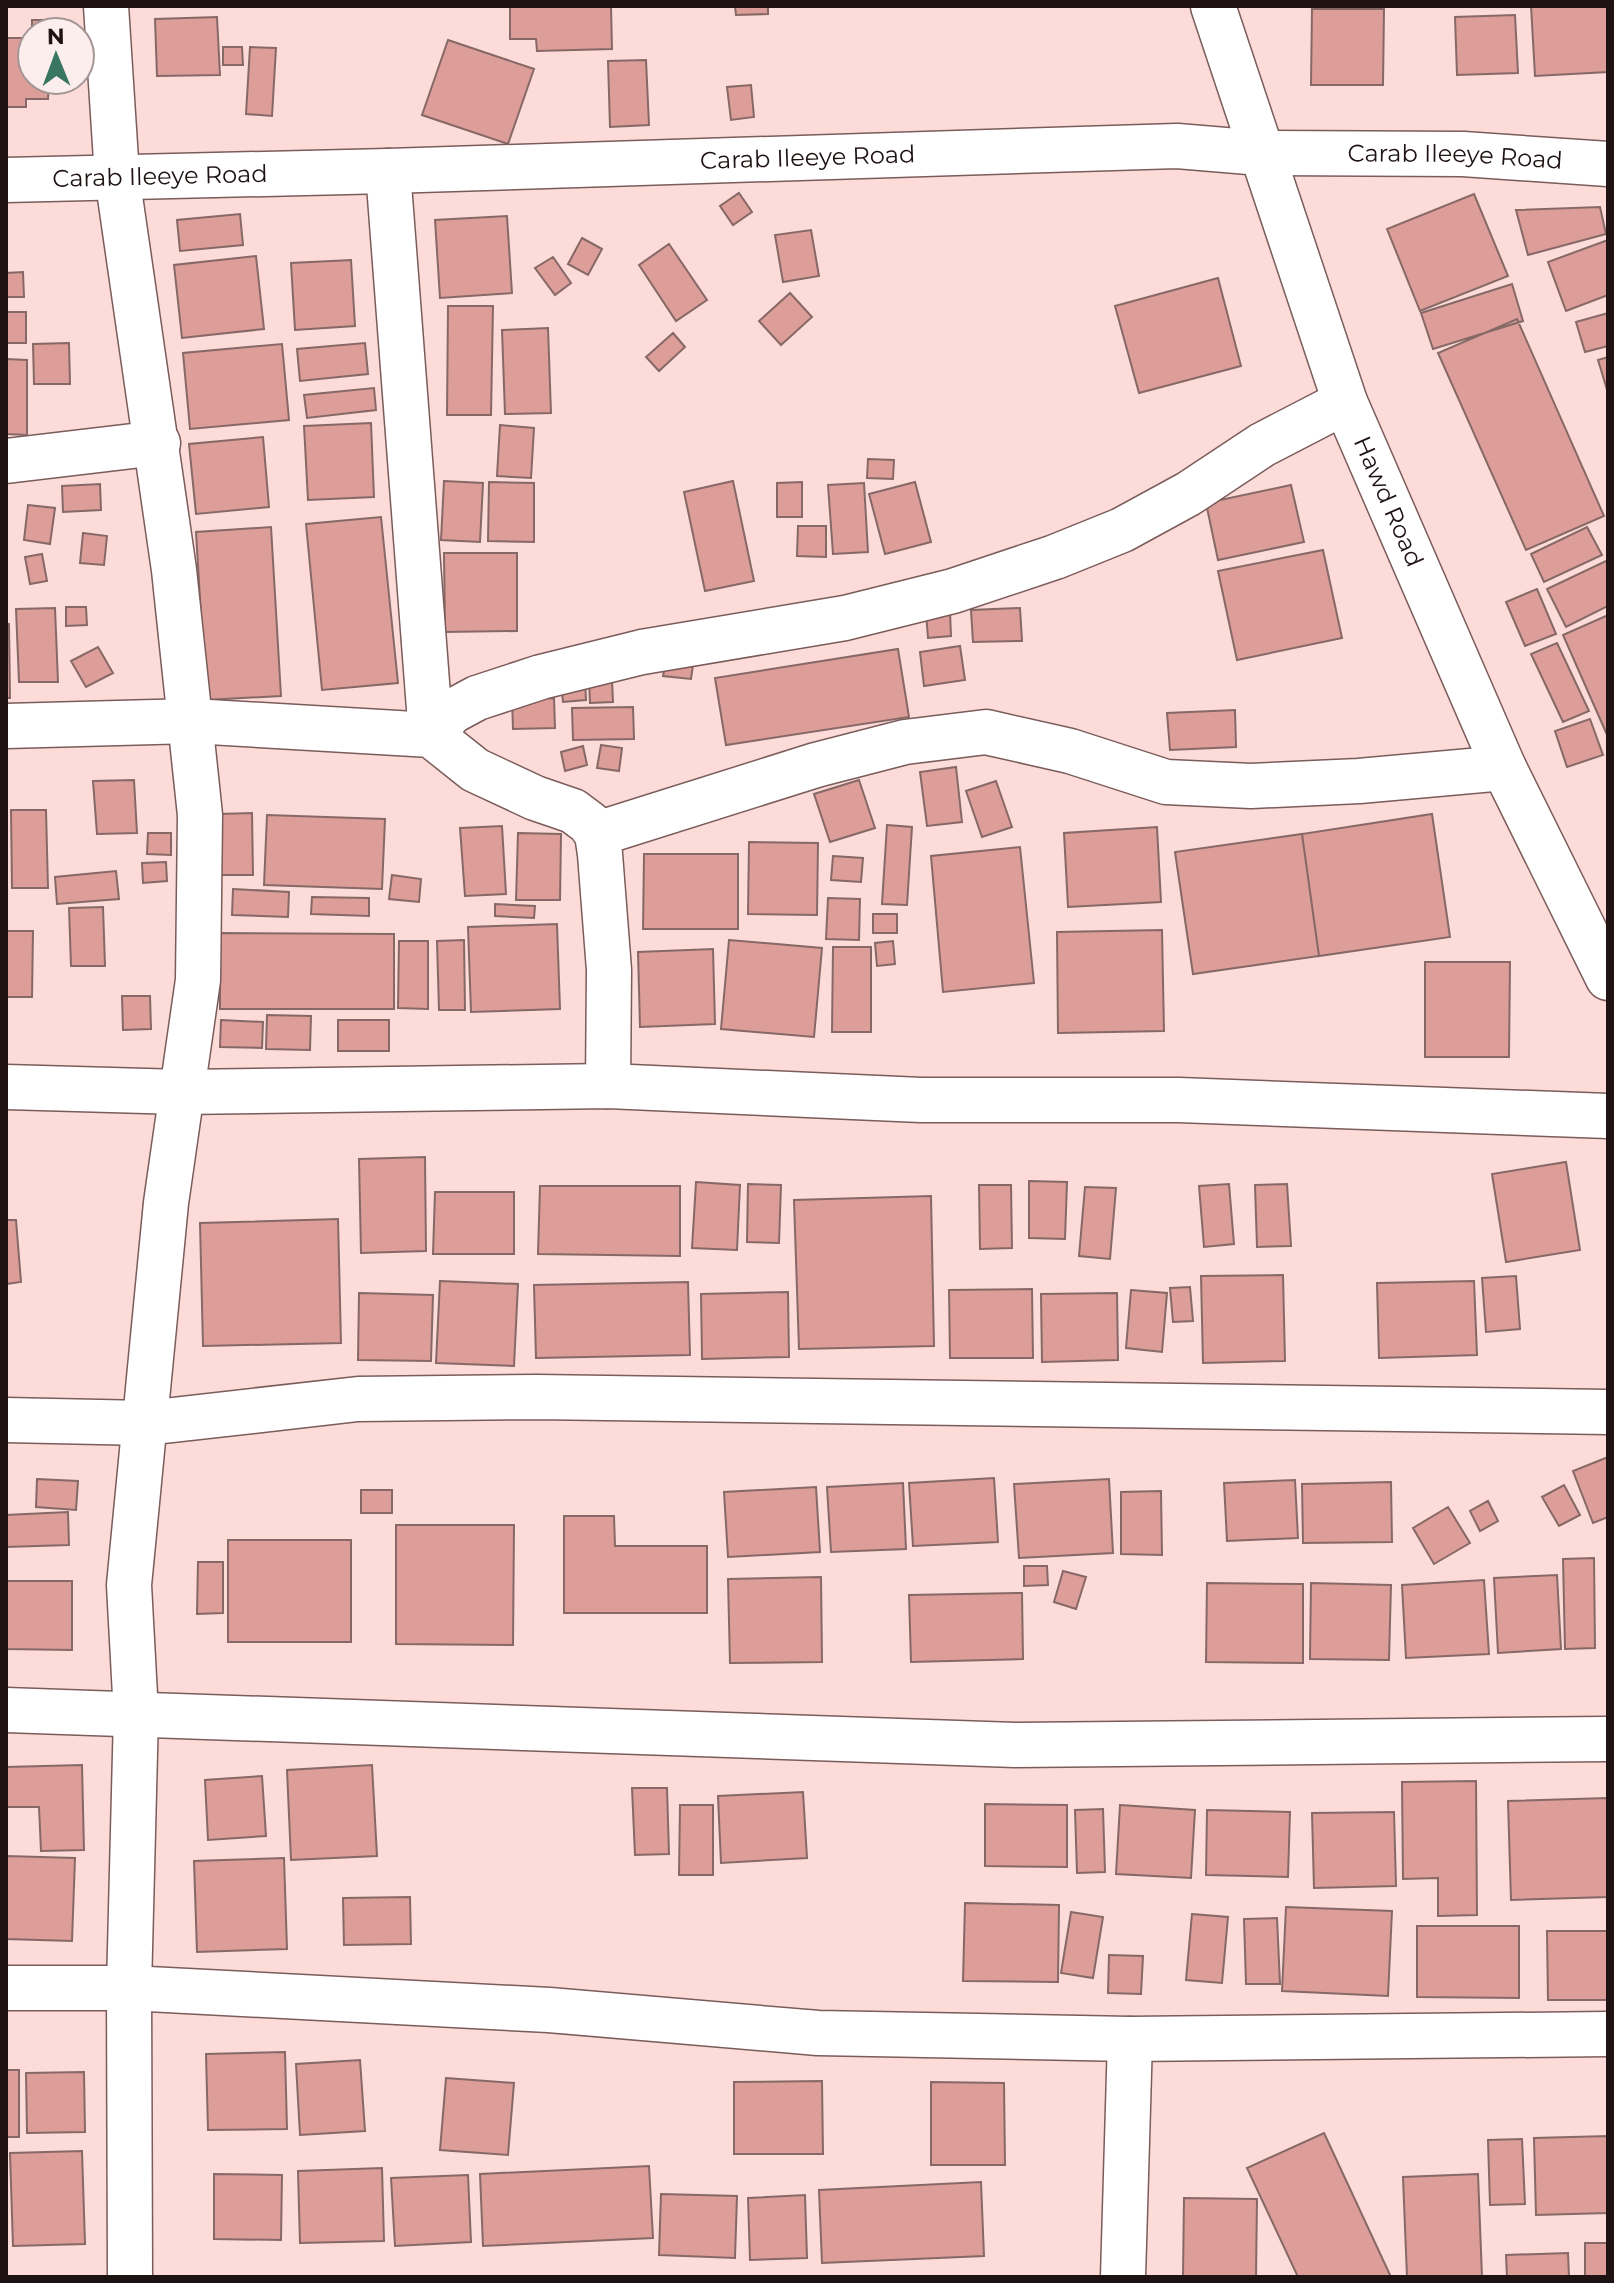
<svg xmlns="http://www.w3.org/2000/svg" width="1614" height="2283" viewBox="0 0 1614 2283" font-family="Montserrat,sans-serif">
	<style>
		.building { fill: #dd9d99; stroke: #866966; stroke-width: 2 }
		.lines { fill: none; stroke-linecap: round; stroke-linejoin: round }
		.minor-casing { stroke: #7a5c5a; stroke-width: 47 }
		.major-casing { stroke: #7a5c5a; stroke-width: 47 }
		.minor { stroke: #fff; stroke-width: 44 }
		.major { stroke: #fff; stroke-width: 44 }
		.labels { text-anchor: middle; stroke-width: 7; stroke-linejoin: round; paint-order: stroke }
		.street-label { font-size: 24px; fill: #1e1312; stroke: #fceeec }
	</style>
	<rect width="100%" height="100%" fill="#fddbd8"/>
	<!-- building -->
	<path class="building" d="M510,6H611L612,49L537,51L536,39H510Z
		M735,6H768V14L736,15Z
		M1531,6H1608V72L1535,76Z
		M1312,9H1384L1383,85H1311Z
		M1515,15L1518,73L1457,75L1455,17Z
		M217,17L220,75L157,76L155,19Z
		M32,20H68V32H32V52Z
		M6,38H29V78L49,80L48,99H26V107H6Z
		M448,40L534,69L508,144L422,115Z
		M223,47H242L243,65H223Z
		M250,47L276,48L272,116L246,114Z
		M646,60L649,125L610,127L608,61Z
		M751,85L754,117L731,120L727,87Z
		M739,193L752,212L733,225L720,206Z
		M1474,194L1508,276L1420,311L1387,229Z
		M1600,207L1606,234L1528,255L1516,210Z
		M240,214L243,245L180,251L177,220Z
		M507,216L512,293L440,298L435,220Z
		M811,230L819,276L783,282L775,235Z
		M582,238L602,249L588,275L568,264Z
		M1608,240V295L1566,311L1548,262Z
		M669,244L707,300L676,321L639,265Z
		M256,256L264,329L182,338L174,265Z
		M553,257L571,283L555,295L535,268Z
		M351,260L355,326L295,330L291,263Z
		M23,272L24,297H6V273Z
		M1218,278L1241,366L1139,393L1115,306Z
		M1512,284L1523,321L1433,349L1421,313Z
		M790,293L812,317L781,345L759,321Z
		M448,306H493L491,415H447Z
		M6,312H26V343H6Z
		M1608,313V346L1585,352L1576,322Z
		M1517,319L1604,516L1526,550L1438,353Z
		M548,328L551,413L505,414L502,330Z
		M673,333L685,347L659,371L646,357Z
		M69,343L70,384H34L33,344Z
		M365,343L368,374L300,381L297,349Z
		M282,344L289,420L190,429L183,353Z
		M1608,357V393L1598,360Z
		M6,359L27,360V435L6,434Z
		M374,388L376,410L307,418L304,395Z
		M371,423L374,497L308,500L304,426Z
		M500,425L534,428L531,478L497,476Z
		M263,437L269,507L196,514L189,444Z
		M868,459L894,460L893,479L867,478Z
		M444,481L483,483L480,542L441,540Z
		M733,481L754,581L705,591L684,492Z
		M489,482L534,483V542L488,541Z
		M802,482V517H777V483Z
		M915,482L931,542L885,554L869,494Z
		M864,483L868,552L833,554L828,485Z
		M100,484L101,510L63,512L62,486Z
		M1291,485L1304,542L1218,560L1206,503Z
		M28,505L55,508L50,544L24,540Z
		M381,517L398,683L322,690L306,524Z
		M798,526H826V557L797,556Z
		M271,527L281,696L206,700L196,532Z
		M1587,527L1602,555L1544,582L1531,554Z
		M83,533L107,536L104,565L80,563Z
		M1323,550L1342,638L1237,660L1218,571Z
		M444,553H517V631L445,632Z
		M42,554L47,581L30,584L25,557Z
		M1608,560V606L1566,627L1547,589Z
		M1537,589L1556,634L1525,646L1506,602Z
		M66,607H86L87,625L66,626Z
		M55,608L58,682H19L16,609Z
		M1020,608L1022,641L973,642L971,610Z
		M950,612L951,636L928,638L926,613Z
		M1608,615V737L1563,635Z
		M6,624H9L10,698H6Z
		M1557,643L1589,711L1563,722L1531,654Z
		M960,646L965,680L924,686L920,652Z
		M98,647L113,673L86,687L71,661Z
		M898,649L909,717L726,745L715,678Z
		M666,661L693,665L691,679L663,676Z
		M612,680L613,702L590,703L589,681Z
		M585,681L586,700L563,702L561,683Z
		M554,698L555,728L513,729L512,699Z
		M633,707L634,739L573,740L572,708Z
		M1235,710L1236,747L1170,750L1167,713Z
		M1590,719L1603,755L1567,767L1555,731Z
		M601,745L622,748L619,771L597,768Z
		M583,746L587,765L565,771L561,752Z
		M956,767L962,822L927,826L920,772Z
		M134,780L137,833L97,834L93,781Z
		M859,780L875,828L830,842L814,794Z
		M996,781L1012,827L982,837L966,791Z
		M11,810H46L48,888H12Z
		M252,813L253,875H221L219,814Z
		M1432,814L1450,937L1319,956L1302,834Z
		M267,815L385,819L382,889L264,885Z
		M887,825L912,827L907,905L882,904Z
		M502,826L506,894L465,896L460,828Z
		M1157,827L1161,902L1068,907L1064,833Z
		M148,833H171V855L147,854Z
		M518,833L561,834L560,900H516Z
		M1302,834L1319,956L1193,974L1175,852Z
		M749,842L818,843L817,915L748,914Z
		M1020,847L1034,983L943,992L931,856Z
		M644,854H738V929H643Z
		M833,856L863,858L861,882L831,880Z
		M166,862L167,881L143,883L142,863Z
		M116,871L119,899L57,904L55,877Z
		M392,875L421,879L419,902L389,899Z
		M233,889L289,892L288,917L232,915Z
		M312,897L369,898V916L311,914Z
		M828,898L860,899L859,940L826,939Z
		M495,904L535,906L534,918L495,916Z
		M103,907L105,966H71L69,908Z
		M873,914H897V933H873Z
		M557,924L560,1009L471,1012L468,927Z
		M1162,930L1164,1031L1058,1033L1057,932Z
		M6,931H33L32,997H6Z
		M220,933L394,934V1009H220Z
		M464,940L465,1010H439L437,941Z
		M729,940L822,948L814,1037L721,1029Z
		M399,941H428V1009L398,1008Z
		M893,941L895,964L877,966L875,943Z
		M833,947H871V1032H832Z
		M713,949L715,1024L640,1027L638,952Z
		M1425,962H1510L1509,1057H1425Z
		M122,996H150L151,1029L123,1030Z
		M267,1015L311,1016L310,1050L266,1049Z
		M221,1020L263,1022L262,1048L220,1047Z
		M338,1020H389V1051H338Z
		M425,1157L426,1251L361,1253L359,1159Z
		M1566,1162L1580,1250L1506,1262L1492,1174Z
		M1029,1181L1067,1182L1065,1239L1029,1238Z
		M696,1182L740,1185L737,1250L692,1248Z
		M748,1184L781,1185L779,1243L747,1242Z
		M1229,1184L1234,1244L1204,1247L1199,1186Z
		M1287,1184L1291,1246L1257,1247L1255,1185Z
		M979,1185H1011L1012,1248L980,1249Z
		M540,1186H680V1256L538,1254Z
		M1085,1187L1116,1188L1110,1259L1079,1256Z
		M435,1192H514V1254H433Z
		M931,1196L934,1346L799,1349L794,1200Z
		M338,1219L341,1343L203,1346L200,1223Z
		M6,1220H16L21,1282L6,1284Z
		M1283,1275L1285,1361L1203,1363L1201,1276Z
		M1516,1276L1520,1329L1486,1332L1482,1278Z
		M440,1281L518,1284L514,1366L436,1363Z
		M1474,1281L1477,1355L1379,1358L1377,1283Z
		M688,1282L690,1355L536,1358L534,1285Z
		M1190,1287L1193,1321L1173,1322L1170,1288Z
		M1032,1289L1033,1358H950L949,1290Z
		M1131,1290L1167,1293L1162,1352L1126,1348Z
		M788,1292L789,1357L702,1359L701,1294Z
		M359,1293L433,1295L431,1361L358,1360Z
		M1117,1293L1118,1360L1042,1362L1041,1294Z
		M1608,1457V1517L1593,1523L1573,1471Z
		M994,1478L998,1542L913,1546L909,1483Z
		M37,1479L78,1481L76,1510L36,1507Z
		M1109,1479L1113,1553L1019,1558L1014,1484Z
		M1295,1480L1298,1538L1227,1541L1224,1483Z
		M1391,1482L1392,1542L1303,1543L1302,1484Z
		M903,1483L906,1549L831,1552L827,1487Z
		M1564,1485L1580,1515L1559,1526L1542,1497Z
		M816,1487L820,1552L728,1557L724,1492Z
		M361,1490H392V1513H361Z
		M1161,1491L1162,1555L1121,1554V1492Z
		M1488,1501L1498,1521L1480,1531L1470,1511Z
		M1448,1507L1470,1543L1434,1564L1413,1528Z
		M68,1512L69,1545L6,1547V1515Z
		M564,1516H614L615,1546H707V1613H564Z
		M396,1525H514L513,1645L396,1644Z
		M228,1540H351V1642H228Z
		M1594,1558L1595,1648L1565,1649L1563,1559Z
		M198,1562H223V1613L197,1614Z
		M1024,1566H1047L1048,1585L1024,1586Z
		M1063,1571L1086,1577L1076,1609L1054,1602Z
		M1557,1575L1561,1649L1498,1653L1494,1578Z
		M821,1577L822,1662L730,1663L728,1579Z
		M1484,1580L1489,1654L1406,1658L1402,1585Z
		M6,1581H72V1650L6,1649Z
		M1207,1583L1303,1584V1663L1206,1662Z
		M1311,1583L1391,1585L1389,1660L1310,1659Z
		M1022,1593L1023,1659L911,1662L909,1595Z
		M82,1765L84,1850L41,1851L39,1807H6V1767Z
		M372,1765L377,1856L291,1860L287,1770Z
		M262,1776L266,1836L208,1840L205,1780Z
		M1476,1781L1477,1915L1438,1916V1878L1403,1879L1402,1782Z
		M632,1788H667L669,1854L635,1855Z
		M803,1792L807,1858L721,1863L718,1796Z
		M1608,1798V1897L1511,1900L1508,1801Z
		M985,1804L1067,1805V1867L985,1866Z
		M680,1805H713V1875H679Z
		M1120,1805L1195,1810L1191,1878L1116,1874Z
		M1103,1809L1105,1872L1077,1873L1075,1810Z
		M1207,1810L1290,1812L1288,1877L1206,1875Z
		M1394,1812L1396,1886L1314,1888L1312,1813Z
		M6,1856L75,1858L72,1941L6,1939Z
		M284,1858L287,1949L197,1952L194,1861Z
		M410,1897L411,1944L344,1945L343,1898Z
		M965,1903L1059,1905L1058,1982L963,1981Z
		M1286,1907L1392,1911L1388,1996L1282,1991Z
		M1071,1912L1103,1917L1093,1978L1061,1973Z
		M1192,1914L1228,1917L1222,1983L1186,1980Z
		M1277,1918L1280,1984H1246L1244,1919Z
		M1417,1926H1519V1998L1417,1997Z
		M1547,1931H1608V2000H1548Z
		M1109,1955L1143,1956L1141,1994L1108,1993Z
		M285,2052L287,2129L208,2130L206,2054Z
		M360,2060L365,2131L300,2135L296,2064Z
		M6,2070H19V2137H6Z
		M84,2072L85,2132L27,2133L26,2073Z
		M446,2078L514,2083L508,2155L440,2150Z
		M822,2081L823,2154H734V2082Z
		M931,2082L1004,2083L1005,2165H931Z
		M1324,2133L1391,2277H1298L1247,2168Z
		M1608,2136V2213L1536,2215L1534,2138Z
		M1522,2139L1525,2204L1490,2205L1488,2140Z
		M82,2151L85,2244L13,2246L10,2153Z
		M649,2166L653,2238L483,2246L480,2174Z
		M382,2168L384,2241L300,2243L298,2171Z
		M214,2174L282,2175L281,2240L214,2239Z
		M1478,2174L1482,2277H1407L1403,2177Z
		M468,2175L471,2242L395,2246L391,2178Z
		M981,2182L984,2256L822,2263L819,2190Z
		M661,2194L737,2196L735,2258L659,2255Z
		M805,2195L807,2258L750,2260L748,2198Z
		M1184,2198L1257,2199L1256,2277H1183Z
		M1585,2243H1608V2277H1585Z
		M1568,2253L1569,2277H1507L1506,2255Z"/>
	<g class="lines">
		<defs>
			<g id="minor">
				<path d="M106,6L117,176L174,570L200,815L198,980L166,1203L129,1585L136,1714L129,1988L130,2277"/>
				<path d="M388,171L431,735"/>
				<path id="s1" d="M6,180L388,171L1177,146L1261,153L1463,154L1608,164"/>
				<path d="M6,461L158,443"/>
				<path d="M6,726L192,721L431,735L475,770L535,798L573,811L589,823L597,834L600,854L609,970L608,1086"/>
				<path d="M431,735L451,712L477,698L541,677L642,652L845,618L953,591L1055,557L1122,530L1188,494L1262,445L1345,402"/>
				<path d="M597,834L816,765L905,742L986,732L1070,751L1166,782L1251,786L1359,781L1504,768"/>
				<path d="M6,1087L181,1092L608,1086L921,1100H1179L1608,1116"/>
				<path d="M6,1420L146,1423L358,1399L536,1397L1608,1412"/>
				<path d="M6,1710L1015,1745L1608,1739"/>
				<path d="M6,1988H129L549,2010L818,2033L1130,2039L1608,2034"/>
				<path d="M1123,2277L1130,2039"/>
			</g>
			<g id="major">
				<path id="s2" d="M1213,6L1345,402L1504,768L1608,978"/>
			</g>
		</defs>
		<!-- minor casing -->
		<use href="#minor" class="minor-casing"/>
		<!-- major casing -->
		<use href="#major" class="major-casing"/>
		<!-- minor -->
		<use href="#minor" class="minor"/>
		<!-- major -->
		<use href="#major" class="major"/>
	</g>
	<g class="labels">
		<!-- street labels -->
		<g class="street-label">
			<text dy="8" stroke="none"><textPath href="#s1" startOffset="1450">Carab Ileeye Road</textPath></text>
			<text dy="8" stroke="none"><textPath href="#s1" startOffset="802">Carab Ileeye Road</textPath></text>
			<text dy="8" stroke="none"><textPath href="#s1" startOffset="154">Carab Ileeye Road</textPath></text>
			<text dy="8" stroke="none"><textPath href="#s2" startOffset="526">Hawd Road</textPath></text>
		</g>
	</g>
	<!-- border -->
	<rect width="1614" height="2283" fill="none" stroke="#1e1312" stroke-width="16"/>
	<!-- north arrow -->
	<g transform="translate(56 56) rotate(359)"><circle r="38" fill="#fceeec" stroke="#a39695" stroke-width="2"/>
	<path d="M0-6L14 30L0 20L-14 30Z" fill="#397661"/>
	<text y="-12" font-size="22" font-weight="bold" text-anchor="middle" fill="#1e1312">N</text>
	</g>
</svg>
